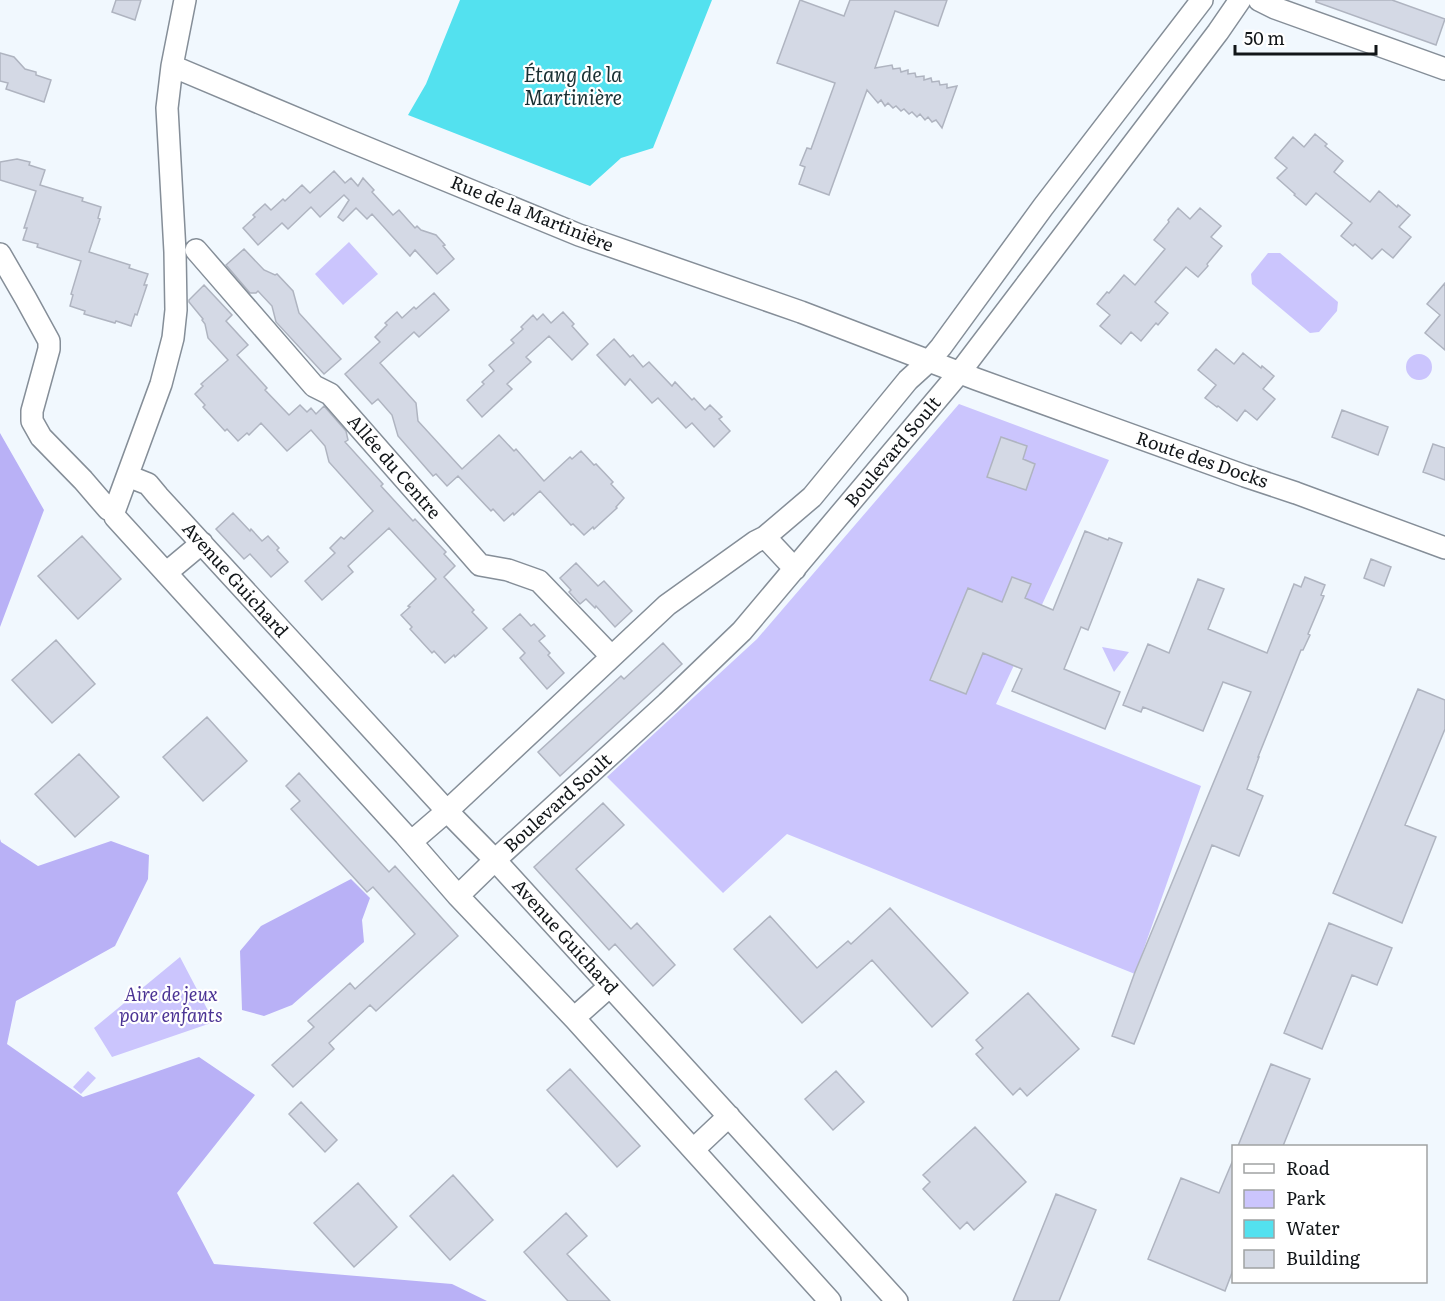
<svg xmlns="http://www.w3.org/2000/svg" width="1445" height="1301" viewBox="0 0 1445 1301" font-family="Literata,serif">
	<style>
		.green { fill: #cbc5fd }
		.forest { fill: #b9b1f6 }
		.water { fill: #53e1ef }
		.building { fill: #d4d9e5; stroke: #afb4c0; stroke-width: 1.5 }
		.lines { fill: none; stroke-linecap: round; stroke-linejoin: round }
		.minor-casing { stroke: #858e98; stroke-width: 24 }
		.minor { stroke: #fff; stroke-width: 21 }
		.labels { text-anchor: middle; stroke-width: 4.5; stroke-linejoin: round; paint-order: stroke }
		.street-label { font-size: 18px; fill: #121619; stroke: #fff }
		.park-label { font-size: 18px; font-style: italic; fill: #4b3394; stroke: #fff }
		.water-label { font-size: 20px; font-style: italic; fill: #182f32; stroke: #fff }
	</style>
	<rect width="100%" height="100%" fill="#f1f8fe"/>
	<!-- green -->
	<path class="green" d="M349,242L378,274L343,305L315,274Z
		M1268,253H1280L1338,302L1337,311L1319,332L1310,333L1252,284L1251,274Z
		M1406 367a13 13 0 1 1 26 0a13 13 0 1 1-26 0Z
		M959,404L1109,460L996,704L1201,786L1135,974L787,834L723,893L607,777L757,639Z
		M1102,647L1129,652L1114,672Z
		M180,957L214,1022L112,1057L94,1028Z
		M88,1071L96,1078L81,1094L73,1087Z"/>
	<!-- forest -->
	<path class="forest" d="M0,433L44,510L0,627Z
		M0,839L1,842L38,866L111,841L149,855L148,879L115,946L16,1001L7,1044L83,1097L199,1057L255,1095L177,1193L214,1264L452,1284L487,1301H0Z
		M351,879L370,898L362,920L364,942L292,1005L264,1016L242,1010L240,951L261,926Z"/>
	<!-- water -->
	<path class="water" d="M460,0H712L653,148L621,158L590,186L408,115L426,84Z"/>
	<!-- building -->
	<path class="building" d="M116,0H141L135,20L112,12Z
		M800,0L844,16L850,0H947L938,26L895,11L875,68L892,65L893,69L900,68L901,72L908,70V74L915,73L916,77L924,76V80L931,78L932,82L939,81L940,85L947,84V88L957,86L942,128L936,120L932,122L928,117L925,120L920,114L917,117L912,112L909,114L904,109L901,111L896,106L893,108L888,103L885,106L881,100L878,103L867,90L829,195L799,184L805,167L800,165L807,148L811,149L835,83L777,63Z
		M1316,0H1392L1445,19L1436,45L1316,2Z
		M0,53L14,57L25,69L36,72V75L51,80L44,102L6,89L8,83L0,81Z
		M1315,134L1327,144L1325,146L1343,161L1334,172L1370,202L1379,191L1397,207L1398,205L1410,215L1399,227L1411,237L1393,258L1382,249L1372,259L1355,244L1353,246L1341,236L1352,223L1316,193L1306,205L1294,195L1295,194L1277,178L1287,168L1275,158L1293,137L1304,147Z
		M17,159L30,162L29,165L45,170L40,185L83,198L82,201L101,207L98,218L100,219L89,252L130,265L129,268L148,274L144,285H147L137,315L135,314L131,326L116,321L115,323L84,314L85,311L70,306L73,295L71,294L81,261L37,247L38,244L23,240L27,228H24L36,191L0,180V162Z
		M334,171L345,183L351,178L358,186L363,178L374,190L372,192L393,215L399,210L415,228L417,226L421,230L436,235L445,245L443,246L454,259L437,274L415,250L410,256L372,214L367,219L356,208L343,221L338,217L349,200L344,195L320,217L311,207L288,229L282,223L258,245L243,228L255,217L253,215L265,204L271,210L283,199L285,201L302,185L310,193Z
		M1178,208L1190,219L1200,208L1221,226L1211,237L1222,246L1207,264L1208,266L1198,277L1186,267L1155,302L1168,313L1158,325L1156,323L1141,341L1131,332L1121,344L1100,326L1110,315L1097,304L1107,292L1109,293L1124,275L1135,285L1165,249L1154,240L1169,222L1168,220Z
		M244,249L264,270L275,275L277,274L293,291L299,313L341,359L324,374L276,322L272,306L258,291L256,293H250L226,265Z
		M1445,283V350L1425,333L1440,315L1427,304Z
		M204,285L232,315L226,321L248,345L237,355L267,388L265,390L289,415L300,405L307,412L311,408L316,414L324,406L346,431L348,440L345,442L383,484L381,486L413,521L415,519L446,552L444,554L455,566L444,577L474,610L472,612L487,628L455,657L454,655L445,663L434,651L432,653L410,629L412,627L401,615L410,607L408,606L436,579L389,528L348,566L353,572L322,600L305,581L335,553L330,548L341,537L344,539L373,511L329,462L325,446L311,430L287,451L261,423L249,435L247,433L238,441L227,429L225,431L203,407L205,405L195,394L203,386L201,384L228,360L208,338L205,324L202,320L203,319L189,302V300Z
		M434,293L449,310L419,337L414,332L380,363L416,403L418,421L462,469L499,435L514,451L516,449L544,481L570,457L572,459L581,451L594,465L596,464L613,482L611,484L624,498L616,507L617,508L594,529L593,527L584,535L573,524L571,525L540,491L514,515L513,513L504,521L493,509L491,511L458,476L447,486L436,474L433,476L398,436L392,415L378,399L372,404L345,374L380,342L375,337L387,325L385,323L397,312L402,318L414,307L416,309Z
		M563,312L574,324L572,326L588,344L572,360L549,336L526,357L531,362L507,384L512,389L482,417L467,400L484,384L482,382L494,371L489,365L514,343L511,340L523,329L521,327L533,315L537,320L543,314L551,323Z
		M614,339L630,357L633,355L643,367L649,362L672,386L675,382L692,400L694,398L705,410L710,405L722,417L719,419L730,431L714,447L692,423L686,428L658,398L652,403L630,379L625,385L597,355Z
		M1216,349L1234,364L1243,353L1261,368L1262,366L1274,376L1263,389L1275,399L1257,420L1245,410L1237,421L1218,406L1217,407L1205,398L1216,385L1198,370Z
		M1342,410L1388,427L1378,455L1332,437Z
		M1001,437L1027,446L1023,459L1035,464L1026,490L987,477Z
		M1433,444L1445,448V480L1423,472Z
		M233,513L250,531L251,529L262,541L268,536L279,548L277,550L288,562L271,577L250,554L244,559L216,529Z
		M1085,531L1108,540L1109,538L1122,543L1088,630L1081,627L1064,669L1120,692L1105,729L1012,691L1022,669L983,653L966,694L930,680L968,588L1002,602L1012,577L1031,584L1025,598L1053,610Z
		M82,536L121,579L78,619L38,576Z
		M1371,559L1391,567L1384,586L1364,578Z
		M576,563L598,586L604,581L632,611L615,627L596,606L595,608L586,599L580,604L569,592L571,590L560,578Z
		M1305,577L1325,585L1321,595L1324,596L1308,634L1310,635L1303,650H1301L1258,757H1259L1247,789L1263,796L1239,856L1212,845L1134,1044L1112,1036L1135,972L1251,692L1223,682L1203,731L1143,707L1141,712L1123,705L1148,644L1169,653L1198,579L1224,589L1208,629L1267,653L1294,584L1301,587Z
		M520,614L531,626L534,624L545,636L539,641L550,653L548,655L564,673L547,689L520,658L525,653L503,629Z
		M56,640L95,684L52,723L12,680Z
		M663,643L682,664L560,776L538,752L621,676L624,679Z
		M1418,689L1445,700V729L1405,825L1436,837L1402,923L1333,893Z
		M207,717L247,761L203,801L163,757Z
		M79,754L119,797L75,837L35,794Z
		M299,773L389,872L395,866L458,936L376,1011L370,1005L329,1043L334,1049L293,1087L272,1065L314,1027L308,1021L350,983L355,989L415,934L373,887L367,892L291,809L300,801L286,786Z
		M603,803L624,825L576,869L631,929L637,923L675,965L653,986L615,944L609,950L534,867Z
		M890,908L968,993L932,1027L872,960L802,1023L734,949L770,916L817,968L848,941L851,944Z
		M1329,923L1392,948L1377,985L1352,975L1322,1049L1284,1033Z
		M1028,993L1079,1049L1027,1096L1020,1088L1013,1095L976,1054L983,1048L976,1040Z
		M1271,1064L1310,1079L1283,1146H1238Z
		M570,1069L640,1146L617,1167L547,1090Z
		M836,1071L864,1102L833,1130L805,1099Z
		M301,1102L337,1140L325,1152L289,1114Z
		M975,1127L1026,1182L974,1230L967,1222L960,1229L923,1189L930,1182L923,1175Z
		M1233,1160V1270L1225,1291L1148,1259L1181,1178L1219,1193Z
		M453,1175L493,1220L450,1260L410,1216Z
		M358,1183L397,1227L354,1267L314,1223Z
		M1056,1194L1096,1210L1059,1301H1013Z
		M566,1213L587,1236L567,1254L610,1301H568L524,1252Z"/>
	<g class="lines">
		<defs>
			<path id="minor" d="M185,0L172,66L343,138L579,235L801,312L976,379L1245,476L1296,493L1445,548
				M1259,0L1275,8L1445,69
				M172,66L167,108L175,252L176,310L173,338L161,384L114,512L115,517L405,835L458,896L574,1018L830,1301
				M196,250L314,386L330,394L480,565L508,570L539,581L611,656
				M0,254L26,299L49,341V349L32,411V421L41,437L83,480L108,509L114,512
				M128,476L148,484L158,496L447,811L495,860L897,1301
				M765,537L795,569
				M166,573L202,543
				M411,842L447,811L667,605L755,542L765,537L812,497L908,380L929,361L941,347L1043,207L1202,0
				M458,896L495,860L667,703L742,631L960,372L1218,32L1240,0
				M574,1018L610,986
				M694,1149L729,1116"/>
		</defs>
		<!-- minor casing -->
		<use href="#minor" class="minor-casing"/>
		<!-- minor -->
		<use href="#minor" class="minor"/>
	</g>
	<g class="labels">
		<!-- street labels -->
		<g class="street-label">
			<text transform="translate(532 214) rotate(22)" y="6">Rue de la Martinière</text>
			<text transform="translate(893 452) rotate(-50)" y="6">Boulevard Soult</text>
			<text transform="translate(1202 460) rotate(19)" y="6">Route des Docks</text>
			<text transform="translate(394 467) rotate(49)" y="6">Allée du Centre</text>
			<text transform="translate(235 580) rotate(48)" y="6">Avenue Guichard</text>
			<text transform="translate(558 803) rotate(-42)" y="6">Boulevard Soult</text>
			<text transform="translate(565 937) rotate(48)" y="6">Avenue Guichard</text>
		</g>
		<!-- park labels -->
		<g class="park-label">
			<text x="171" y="1001">Aire de jeux<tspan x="171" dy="21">pour enfants</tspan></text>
		</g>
		<!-- water labels -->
		<g class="water-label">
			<text x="573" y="82">Étang de la<tspan x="573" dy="23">Martinière</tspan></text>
		</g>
	</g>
	<!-- legend -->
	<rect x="1232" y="1145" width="195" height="138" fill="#ffffff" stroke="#a0a2a3" stroke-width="1.5"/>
	<rect x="1244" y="1164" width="30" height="9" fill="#ffffff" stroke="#a0a2a3" stroke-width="1.5"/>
	<text x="1286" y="1175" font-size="18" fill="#121619">Road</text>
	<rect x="1244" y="1190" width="30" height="18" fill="#cbc5fd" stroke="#a0a2a3" stroke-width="1.5"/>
	<text x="1286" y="1205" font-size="18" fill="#121619">Park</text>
	<rect x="1244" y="1220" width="30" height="18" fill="#53e1ef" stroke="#a0a2a3" stroke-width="1.5"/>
	<text x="1286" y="1235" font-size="18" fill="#121619">Water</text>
	<rect x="1244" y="1250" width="30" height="18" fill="#d4d9e5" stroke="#a0a2a3" stroke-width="1.5"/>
	<text x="1286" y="1265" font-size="18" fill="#121619">Building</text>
	<!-- scale -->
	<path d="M1235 45v9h141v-9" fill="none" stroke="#121619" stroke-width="3"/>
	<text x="1244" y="45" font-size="18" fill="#121619" stroke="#ffffff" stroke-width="4.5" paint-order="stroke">50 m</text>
</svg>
